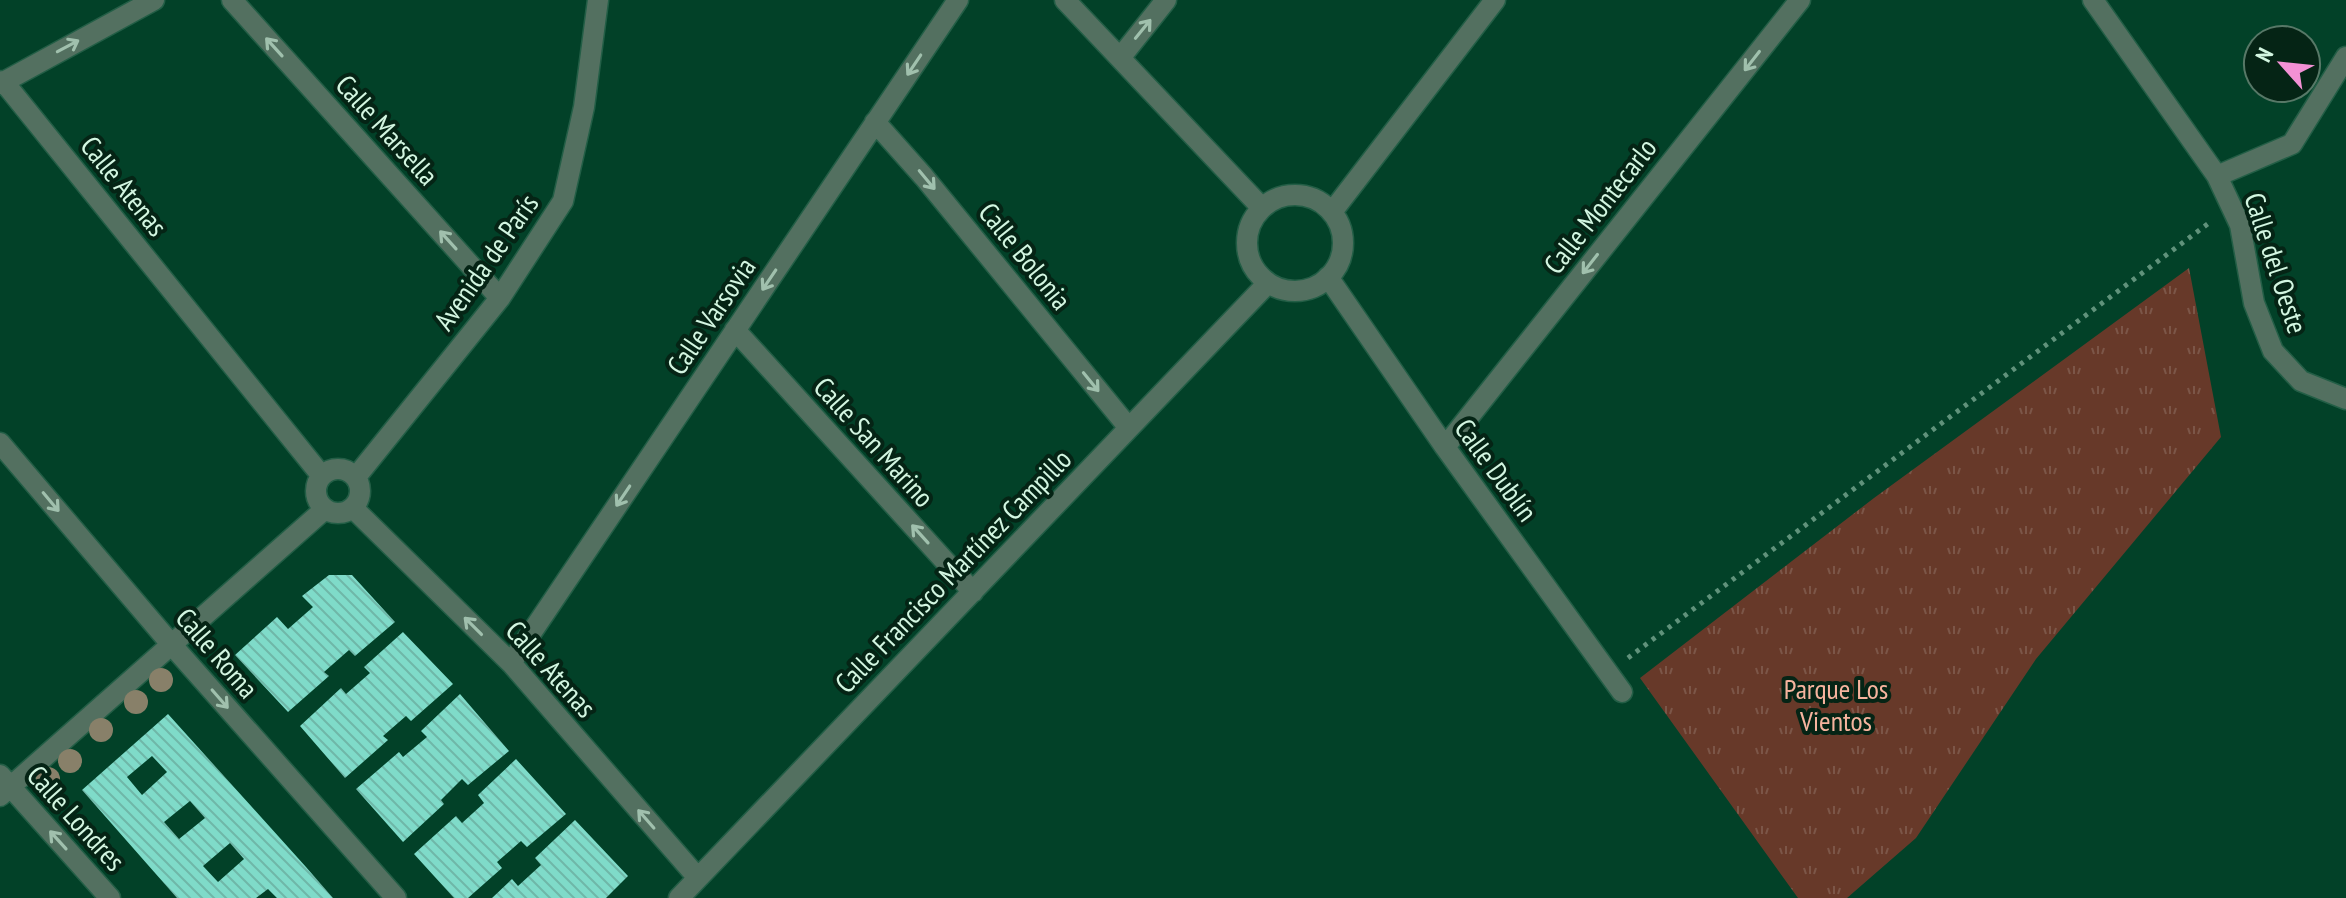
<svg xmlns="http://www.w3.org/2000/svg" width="2346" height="898" viewBox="0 0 2346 898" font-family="'PT Sans Narrow',sans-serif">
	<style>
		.park { fill: url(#park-tufts) }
		.building { fill: url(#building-back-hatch); fill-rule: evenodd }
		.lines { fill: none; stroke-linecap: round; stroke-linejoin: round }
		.minor-casing { stroke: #235e46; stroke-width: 23 }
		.path { stroke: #60927b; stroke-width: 5; stroke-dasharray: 4 6; stroke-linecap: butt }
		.minor { stroke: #537060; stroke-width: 20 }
		.tree { fill: #888069 }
		.oneway { stroke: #a0c0ad }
		.labels { text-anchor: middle; stroke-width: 8; stroke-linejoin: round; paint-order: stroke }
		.street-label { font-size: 28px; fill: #d3f6e1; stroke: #052415 }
		.park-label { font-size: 28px; fill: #f6b49e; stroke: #052415 }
	</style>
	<defs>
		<pattern id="park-tufts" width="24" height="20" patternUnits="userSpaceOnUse" patternTransform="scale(2)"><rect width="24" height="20" fill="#673929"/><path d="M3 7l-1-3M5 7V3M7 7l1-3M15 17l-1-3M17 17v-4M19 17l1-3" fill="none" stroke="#7c5648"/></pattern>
		<pattern id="building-back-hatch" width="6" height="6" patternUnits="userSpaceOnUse" patternTransform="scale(2)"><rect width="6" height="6" fill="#7fdbc9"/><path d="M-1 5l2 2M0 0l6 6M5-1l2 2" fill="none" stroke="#6fb7a8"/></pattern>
	</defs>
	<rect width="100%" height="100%" fill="#024128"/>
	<!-- park -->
	<path class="park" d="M2189,268L2221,437L2036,659L1916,838L1847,898H1798L1640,678L1874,498Z"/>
	<!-- building -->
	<path class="building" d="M329,575H352L395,622L355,656L349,650L324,672L329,676L288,712L235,655L277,617L288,629L313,607L302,596Z
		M403,632L453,684L411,721L406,716L383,736L388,740L345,778L300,726L341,688L346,694L370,673L364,667Z
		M460,694L509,751L468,785L462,779L441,800L444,804L403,842L356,789L399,752L403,757L427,737L421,731Z
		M168,714L306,867L333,898H277L268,889L256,898H177L82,790ZM152,756L167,772L142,795L127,777ZM190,801L205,818L179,839L164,822ZM230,843L244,859L218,882L203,866Z
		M516,759L566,814L527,847L521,841L497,862L502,868L468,898H454L414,854L456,816L462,823L484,803L478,795Z
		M575,820L628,876L606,898H492L512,879L518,886L541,865L535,858Z"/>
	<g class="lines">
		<defs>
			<path id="minor" d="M232,0L500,298
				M1065,0L1262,208
				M2093,0L2217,176L2240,225L2254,303L2273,351L2301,381L2346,399
				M1120,58L1166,0
				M3,81L321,475
				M0,84L154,0
				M875,122L924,177L1129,428
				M2217,176L2292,144L2346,57
				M1247 243a48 48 0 1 1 96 0a48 48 0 1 1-96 0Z
				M1332,212L1495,0
				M1328,277L1445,447L1622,692
				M735,330L973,592
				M0,443L171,644L396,898
				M1445,447L1800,0
				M316 491a22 22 0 1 1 44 0a22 22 0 1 1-44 0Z
				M356,477L500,298L563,201L584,107L598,0
				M353,508L511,663L698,878
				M511,663L958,0
				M0,775L110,898
				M0,796L325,509
				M679,898L1268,283"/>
		</defs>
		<!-- minor casing -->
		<use href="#minor" class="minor-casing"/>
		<!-- path -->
		<path class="path" d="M1628,658L2209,223"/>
		<!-- minor -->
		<use href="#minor" class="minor"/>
	</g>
	<!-- trees -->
	<g class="tree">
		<circle cx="161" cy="680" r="12"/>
		<circle cx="136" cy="702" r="12"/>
		<circle cx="101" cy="730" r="12"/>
		<circle cx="70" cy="761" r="12"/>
		<circle cx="48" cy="779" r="12"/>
	</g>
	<!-- one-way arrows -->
	<defs><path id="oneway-shaft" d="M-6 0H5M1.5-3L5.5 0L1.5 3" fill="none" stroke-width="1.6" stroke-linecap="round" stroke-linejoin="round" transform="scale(2)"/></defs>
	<g class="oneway">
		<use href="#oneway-shaft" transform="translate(1143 29) rotate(-51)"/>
		<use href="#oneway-shaft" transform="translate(68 46) rotate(-28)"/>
		<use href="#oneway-shaft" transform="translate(274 47) rotate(-132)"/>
		<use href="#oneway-shaft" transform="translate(1752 61) rotate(128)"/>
		<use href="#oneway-shaft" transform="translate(914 65) rotate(124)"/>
		<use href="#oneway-shaft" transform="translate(927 180) rotate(50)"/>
		<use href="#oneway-shaft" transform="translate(448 240) rotate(-132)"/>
		<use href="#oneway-shaft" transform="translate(1590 264) rotate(128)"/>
		<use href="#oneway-shaft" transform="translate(769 280) rotate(124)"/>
		<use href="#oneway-shaft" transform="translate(1091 382) rotate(51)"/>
		<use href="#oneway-shaft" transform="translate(623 496) rotate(124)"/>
		<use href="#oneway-shaft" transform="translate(51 502) rotate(50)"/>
		<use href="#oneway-shaft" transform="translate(920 534) rotate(-132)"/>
		<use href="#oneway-shaft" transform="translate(473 626) rotate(-135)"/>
		<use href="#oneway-shaft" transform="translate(220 699) rotate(49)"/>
		<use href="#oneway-shaft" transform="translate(646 819) rotate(-131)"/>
		<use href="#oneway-shaft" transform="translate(58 840) rotate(-132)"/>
	</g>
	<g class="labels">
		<!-- street labels -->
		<g class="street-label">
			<text transform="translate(387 130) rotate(48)" y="10">Calle Marsella</text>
			<text transform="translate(124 186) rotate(51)" y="10">Calle Atenas</text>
			<text transform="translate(1600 206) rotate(-52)" y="10">Calle Montecarlo</text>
			<text transform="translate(1025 256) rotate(51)" y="10">Calle Bolonia</text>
			<text transform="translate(486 262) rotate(-55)" y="10">Avenida de París</text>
			<text transform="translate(2276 263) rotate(72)" y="10">Calle del Oeste</text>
			<text transform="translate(711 316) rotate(-56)" y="10">Calle Varsovia</text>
			<text transform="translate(874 442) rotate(48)" y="10">Calle San Marino</text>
			<text transform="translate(1496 470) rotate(54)" y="10">Calle Dublín</text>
			<text transform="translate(953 571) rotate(-46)" y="10">Calle Francisco Martínez Campillo</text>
			<text transform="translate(217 653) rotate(49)" y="10">Calle Roma</text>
			<text transform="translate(551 669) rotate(48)" y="10">Calle Atenas</text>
			<text transform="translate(76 818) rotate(48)" y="10">Calle Londres</text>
		</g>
		<!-- park labels -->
		<g class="park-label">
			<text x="1836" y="699">Parque Los<tspan x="1836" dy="32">Vientos</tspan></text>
		</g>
	</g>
	<!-- north arrow -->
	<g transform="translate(2282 64) rotate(297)"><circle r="38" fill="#052415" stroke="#577867" stroke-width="2"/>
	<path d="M0-6L14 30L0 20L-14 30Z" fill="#f391d5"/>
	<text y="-12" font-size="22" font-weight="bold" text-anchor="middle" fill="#d3f6e1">N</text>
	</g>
</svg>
